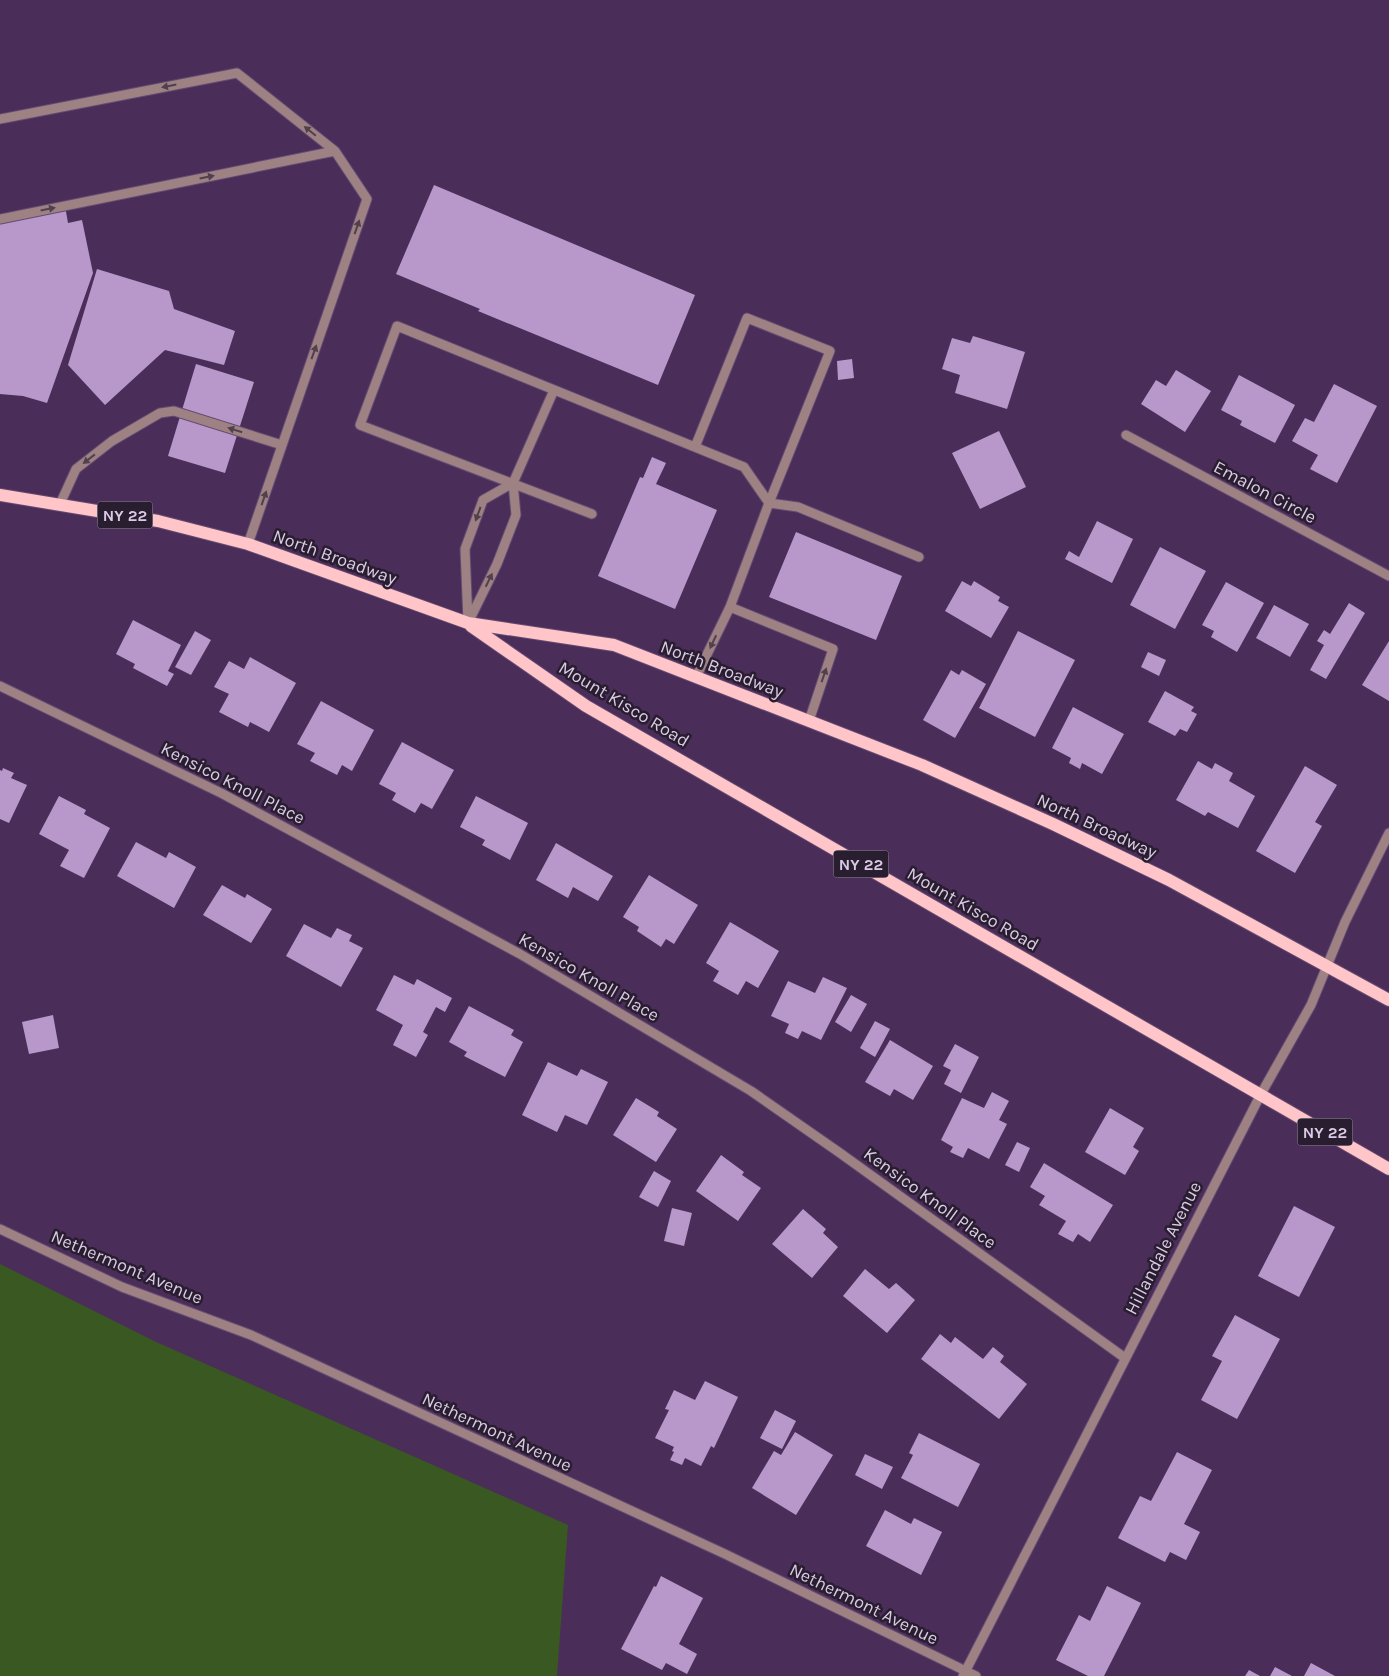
<svg xmlns="http://www.w3.org/2000/svg" width="1389" height="1676" viewBox="0 0 1389 1676" font-family="Karla,sans-serif">
	<style>
		.green { fill: #3a5821 }
		.building { fill: #b898ca }
		.lines { fill: none; stroke-linecap: round; stroke-linejoin: round }
		.minor-casing { stroke: #644a72; stroke-width: 11 }
		.major-casing { stroke: #644a72; stroke-width: 14 }
		.minor { stroke: #9d8183; stroke-width: 9 }
		.major { stroke: #ffc5c9; stroke-width: 12 }
		.oneway { fill: #52404d }
		.labels { text-anchor: middle; stroke-width: 5; stroke-linejoin: round; paint-order: stroke }
		.shield { fill: #291d30; stroke: #a596ae; stroke-width: 1 }
		.shield-label { font-size: 16px; font-weight: bold; fill: #dacae4 }
		.street-label { font-size: 18px; fill: #dacae4; stroke: #291d30 }
	</style>
	<rect width="100%" height="100%" fill="#4a2e59"/>
	<!-- green -->
	<path class="green" d="M0,1264L154,1341L568,1525L557,1676H0Z"/>
	<!-- building -->
	<path class="building" d="M434,185L695,295L658,385L478,311L480,309L396,274Z
		M65,206L68,223L82,220L93,273L47,403L23,396L0,394V220Z
		M97,269L169,291L174,309L235,331L224,365L165,350L105,405L68,365Z
		M973,336L1025,352L1007,409L955,393L960,375L942,369L952,338L970,343Z
		M852,359L854,378L838,380L837,361Z
		M196,364L254,382L225,473L168,456Z
		M1176,370L1211,391L1185,432L1141,404L1156,380L1166,386Z
		M1239,375L1295,405L1275,443L1240,425L1242,421L1221,410Z
		M1334,384L1377,406L1337,483L1310,469L1318,455L1292,441L1305,418L1314,422Z
		M999,431L1026,487L980,509L952,453Z
		M652,457L666,463L656,484L717,510L675,609L598,576L640,477L643,478Z
		M1097,521L1133,539L1112,583L1065,559L1069,551L1079,557Z
		M796,532L902,576L876,640L769,597Z
		M1160,547L1206,571L1175,629L1130,605Z
		M962,581L971,586L974,581L1000,597L998,601L1009,607L991,638L945,611Z
		M1226,582L1264,603L1237,652L1211,637L1214,631L1202,625Z
		M1349,603L1365,613L1326,679L1310,670L1324,645L1317,641L1324,630L1330,634Z
		M1274,605L1309,624L1290,657L1256,638Z
		M133,620L181,645L168,671L174,674L167,686L133,668L135,664L116,654Z
		M195,631L211,640L191,675L175,667Z
		M1018,631L1075,660L1035,737L979,708Z
		M1389,641V701L1362,685Z
		M1148,652L1166,660L1159,676L1141,667Z
		M250,657L296,683L269,732L250,722L248,727L219,712L229,694L214,687L229,661L244,669Z
		M951,670L959,675L962,670L986,684L955,738L923,720Z
		M1165,691L1194,707L1191,711L1197,714L1187,732L1180,729L1175,736L1148,722Z
		M321,701L374,730L352,771L342,765L337,775L310,761L315,753L297,744Z
		M1073,707L1124,734L1102,774L1082,763L1080,769L1069,763L1071,758L1052,748Z
		M402,742L454,770L432,809L421,803L415,813L392,800L396,793L379,784Z
		M1198,761L1212,769L1215,763L1233,773L1229,781L1255,796L1238,828L1208,812L1205,816L1176,800Z
		M1305,766L1337,785L1315,822L1322,826L1295,873L1256,851Z
		M3,768L14,773L11,778L27,785L9,823L0,819V770L2,771Z
		M59,796L86,810L84,814L110,828L84,878L60,866L69,850L39,834Z
		M476,796L528,823L510,860L482,845L485,840L460,827Z
		M136,842L166,858L169,852L196,867L174,908L117,876Z
		M556,843L613,876L598,901L573,887L568,898L536,880Z
		M649,875L698,905L674,944L666,939L661,947L637,931L639,927L623,917Z
		M222,885L245,898L247,894L272,909L251,943L203,915Z
		M730,922L779,951L758,988L746,981L738,995L713,981L719,971L706,963Z
		M304,924L331,938L337,928L352,935L349,941L363,948L341,987L286,956Z
		M394,975L414,985L417,979L452,998L445,1012L436,1007L423,1032L428,1035L416,1057L393,1045L403,1025L376,1010Z
		M823,977L847,988L821,1040L802,1031L798,1039L785,1033L789,1024L771,1016L788,981L815,993Z
		M851,995L867,1004L851,1032L835,1022Z
		M469,1006L514,1030L511,1035L523,1042L505,1077L464,1056L467,1052L449,1042Z
		M53,1015L59,1048L29,1054L22,1022Z
		M875,1021L890,1029L875,1057L860,1048Z
		M890,1040L933,1066L913,1100L894,1089L890,1096L865,1082Z
		M955,1044L979,1057L961,1093L944,1084L951,1070L943,1066Z
		M548,1062L577,1076L581,1069L608,1082L587,1125L565,1115L557,1132L522,1115Z
		M992,1092L1009,1101L999,1120L1007,1124L989,1159L968,1148L963,1158L950,1152L953,1147L941,1140L962,1098L984,1108Z
		M636,1098L659,1112L657,1116L677,1129L656,1162L613,1135Z
		M1110,1108L1144,1128L1133,1147L1139,1151L1125,1175L1085,1152Z
		M1017,1142L1030,1148L1019,1172L1005,1165Z
		M721,1155L744,1172L742,1175L761,1188L738,1221L696,1191Z
		M1044,1163L1113,1205L1090,1242L1078,1234L1073,1242L1058,1234L1066,1221L1039,1205L1045,1196L1030,1187Z
		M654,1171L671,1181L658,1207L639,1197Z
		M1294,1206L1335,1227L1299,1297L1258,1276Z
		M672,1208L692,1213L684,1246L664,1241Z
		M803,1209L826,1229L823,1233L838,1247L812,1278L772,1244Z
		M865,1269L889,1289L896,1283L915,1300L887,1333L843,1296Z
		M1235,1315L1280,1339L1237,1419L1201,1400L1222,1361L1212,1356Z
		M940,1334L951,1343L955,1337L983,1359L993,1347L1004,1356L1000,1362L1027,1384L999,1419L921,1359Z
		M705,1381L738,1397L714,1448L711,1446L701,1466L685,1458L682,1465L670,1460L674,1452L672,1451L674,1447L655,1438L669,1410L665,1409L674,1390L695,1400Z
		M775,1410L796,1421L782,1449L760,1438Z
		M795,1432L833,1455L796,1515L752,1488L774,1451L781,1455Z
		M919,1433L980,1464L958,1507L901,1478L913,1455L909,1453Z
		M1177,1452L1212,1470L1184,1524L1200,1532L1186,1560L1170,1552L1165,1562L1118,1538L1140,1496L1151,1501Z
		M865,1454L893,1467L882,1489L855,1475Z
		M885,1510L911,1524L914,1518L942,1532L921,1575L866,1546Z
		M661,1576L703,1598L679,1644L697,1654L687,1674L666,1663L662,1670L621,1649L654,1586L656,1587Z
		M1107,1586L1141,1603L1104,1676H1088L1056,1660L1079,1615L1090,1621Z
		M1311,1663L1335,1676H1304Z
		M1275,1667L1292,1676H1270Z
		M1249,1670L1260,1676H1245Z"/>
	<g class="lines">
		<defs>
			<path id="minor" d="M0,119L237,73L335,151L0,219
				M1126,435L1389,576
				M695,447L747,318L830,351L769,503L798,507L919,557
				M60,504L76,469L112,441L160,413L174,411L282,445
				M592,514L360,425L397,326L744,467L769,503L730,607L696,677
				M248,544L367,199L335,151
				M730,607L833,649L809,721
				M468,622L465,549L483,500L513,483
				M468,623L497,564L516,515L513,483L554,390
				M0,686L221,793L520,954L751,1091L840,1153L1125,1358
				M0,1229L122,1287L251,1335L725,1554L976,1676
				M963,1676L1261,1094L1311,1005L1345,922L1389,833"/>
			<path id="major" d="M0,495L158,521L248,544L468,623L614,645L922,765L1053,824L1169,880L1389,1000
				M471,626L586,706L1389,1169"/>
		</defs>
		<!-- minor casing -->
		<use href="#minor" class="minor-casing"/>
		<!-- major casing -->
		<use href="#major" class="major-casing"/>
		<!-- minor -->
		<use href="#minor" class="minor"/>
		<!-- major -->
		<use href="#major" class="major"/>
	</g>
	<!-- one-way arrows -->
	<defs><path id="oneway-solid" d="M-6-.8H1V-3.2L6.5 0L1 3.2V.8H-6Z" transform="scale(1.25)"/></defs>
	<g class="oneway">
		<use href="#oneway-solid" transform="translate(169 86) rotate(169)"/>
		<use href="#oneway-solid" transform="translate(310 131) rotate(-141)"/>
		<use href="#oneway-solid" transform="translate(207 177) rotate(-11)"/>
		<use href="#oneway-solid" transform="translate(48 209) rotate(-11)"/>
		<use href="#oneway-solid" transform="translate(357 227) rotate(-71)"/>
		<use href="#oneway-solid" transform="translate(314 352) rotate(-70)"/>
		<use href="#oneway-solid" transform="translate(235 430) rotate(-163)"/>
		<use href="#oneway-solid" transform="translate(89 459) rotate(142)"/>
		<use href="#oneway-solid" transform="translate(264 498) rotate(-71)"/>
		<use href="#oneway-solid" transform="translate(478 514) rotate(110)"/>
		<use href="#oneway-solid" transform="translate(489 580) rotate(-64)"/>
		<use href="#oneway-solid" transform="translate(713 642) rotate(115)"/>
		<use href="#oneway-solid" transform="translate(824 675) rotate(-71)"/>
	</g>
	<g class="labels">
		<!-- shield labels -->
		<g class="shield">
			<rect x="97.5" y="501.5" width="55" height="27" rx="4"/>
			<rect x="833.5" y="850.5" width="55" height="27" rx="4"/>
			<rect x="1297.5" y="1118.5" width="55" height="27" rx="4"/>
		</g>
		<g class="shield-label">
			<text x="125" y="521">NY 22</text>
			<text x="861" y="870">NY 22</text>
			<text x="1325" y="1138">NY 22</text>
		</g>
		<!-- street labels -->
		<g class="street-label">
			<text transform="translate(1265 492) rotate(28)" y="6">Emalon Circle</text>
			<text transform="translate(335 557) rotate(20)" y="6">North Broadway</text>
			<text transform="translate(722 669) rotate(21)" y="6">North Broadway</text>
			<text transform="translate(624 704) rotate(31)" y="6">Mount Kisco Road</text>
			<text transform="translate(233 783) rotate(27)" y="6">Kensico Knoll Place</text>
			<text transform="translate(1097 826) rotate(25)" y="6">North Broadway</text>
			<text transform="translate(973 909) rotate(30)" y="6">Mount Kisco Road</text>
			<text transform="translate(589 977) rotate(30)" y="6">Kensico Knoll Place</text>
			<text transform="translate(930 1198) rotate(36)" y="6">Kensico Knoll Place</text>
			<text transform="translate(1163 1248) rotate(-63)" y="6">Hillandale Avenue</text>
			<text transform="translate(127 1267) rotate(23)" y="6">Nethermont Avenue</text>
			<text transform="translate(497 1432) rotate(25)" y="6">Nethermont Avenue</text>
			<text transform="translate(864 1604) rotate(26)" y="6">Nethermont Avenue</text>
		</g>
	</g>
</svg>
